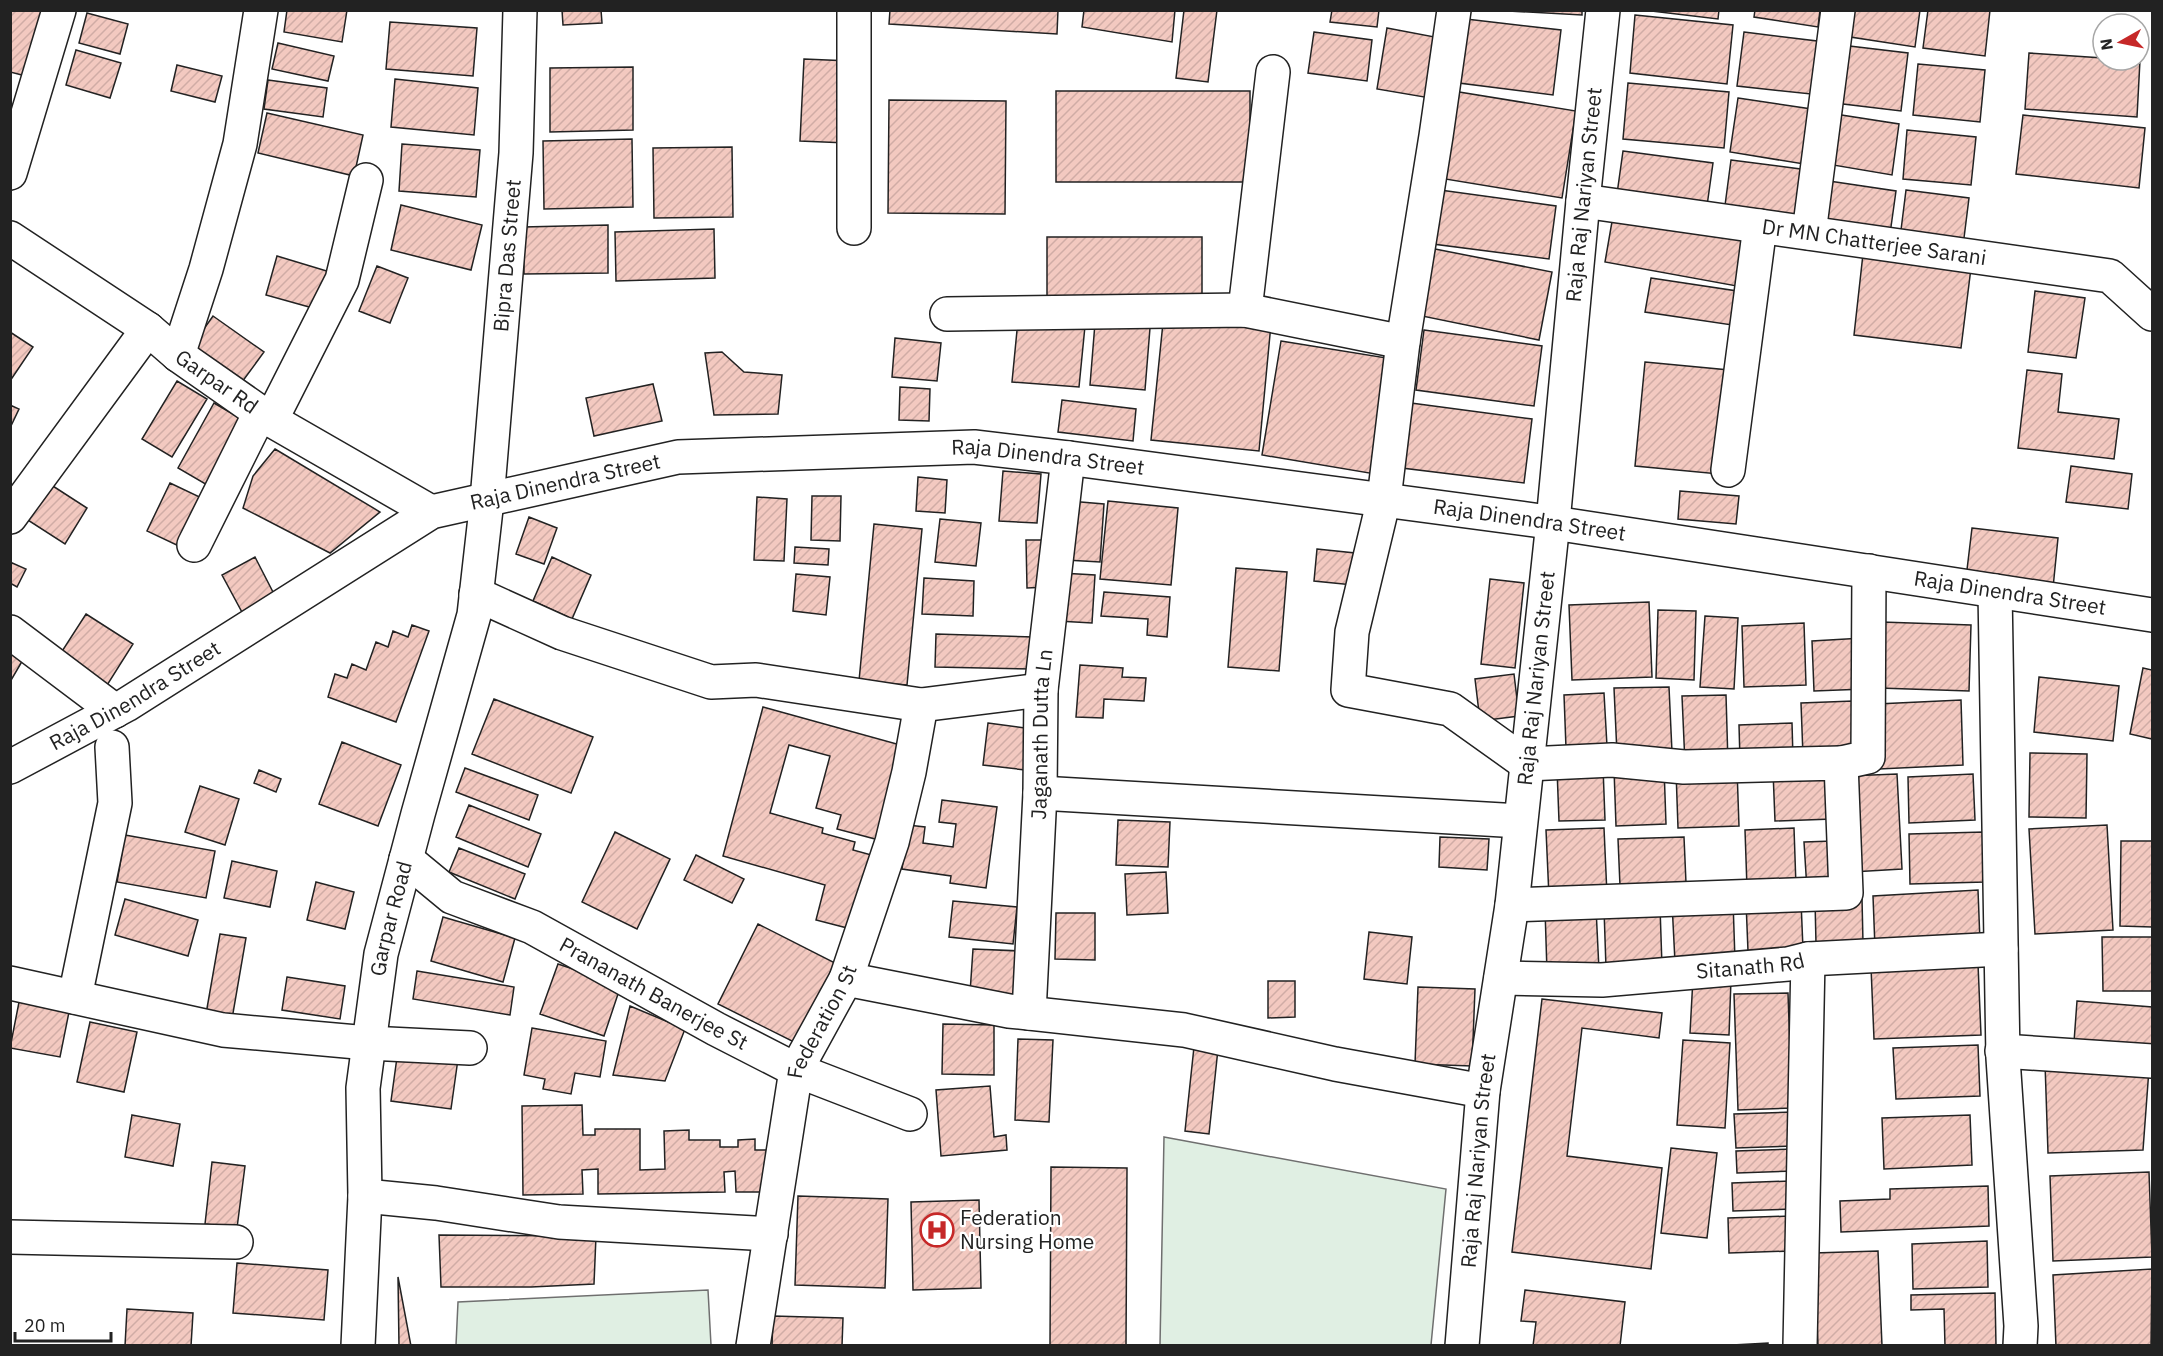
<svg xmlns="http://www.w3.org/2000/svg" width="2163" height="1356" viewBox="0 0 2163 1356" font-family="'IBM Plex Sans',sans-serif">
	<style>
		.pitch { fill: #e0efe3; stroke: #6f6f6f; stroke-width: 1.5 }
		.building { fill: url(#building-hatch); stroke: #222; stroke-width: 1.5 }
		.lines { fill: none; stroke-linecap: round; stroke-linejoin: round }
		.minor-casing { stroke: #222; stroke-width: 36 }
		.major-casing { stroke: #222; stroke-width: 36 }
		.minor { stroke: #fff; stroke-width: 33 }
		.major { stroke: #fff; stroke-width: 33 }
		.labels { text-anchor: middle; stroke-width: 4.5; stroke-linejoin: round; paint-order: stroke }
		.street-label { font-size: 21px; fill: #222; stroke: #fff }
		.poi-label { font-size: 21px; fill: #222; stroke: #fff; text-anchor: start }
	</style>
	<defs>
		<pattern id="building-hatch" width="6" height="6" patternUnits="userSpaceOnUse" patternTransform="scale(1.5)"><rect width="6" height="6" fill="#f3c9c0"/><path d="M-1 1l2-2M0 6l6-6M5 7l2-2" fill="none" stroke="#d0aca5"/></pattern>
	</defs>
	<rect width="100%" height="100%" fill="#fff"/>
	<!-- pitch -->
	<path class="pitch" d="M1164,1137L1446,1189L1431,1345H1160Z
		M708,1290L711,1345H456L458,1302Z"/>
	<!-- building -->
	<path class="building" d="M10,10L43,11L26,76L10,72Z
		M287,10H347L342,42L284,32Z
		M562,10H601L602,23L563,25Z
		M890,10H1058L1057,34L889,24Z
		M1084,10H1175L1172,42L1082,27Z
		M1184,10H1217L1208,82L1176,78Z
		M1332,10H1379L1377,27L1330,22Z
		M1490,10H1582V15Z
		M1643,10H1719L1718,19Z
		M1755,10H1820L1818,27L1754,17Z
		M1847,10H1920L1915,47L1844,36Z
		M1928,10H1990L1985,56L1923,48Z
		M87,13L128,24L120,54L79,43Z
		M1635,15L1733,25L1727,84L1630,73Z
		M1466,19L1561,30L1553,95L1459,83Z
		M390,22L477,28L473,76L386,69Z
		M1387,28L1440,38L1430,98L1377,89Z
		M1314,32L1372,40L1367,81L1308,73Z
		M1744,32L1817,41L1811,94L1737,86Z
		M278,43L334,56L328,81L272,69Z
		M1841,45L1908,53L1901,111L1835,103Z
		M76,50L121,63L110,98L66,85Z
		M2029,53L2103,58V60H2140L2137,117L2025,109Z
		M804,59L850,61L847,143L800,141Z
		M1918,64L1985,70L1980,122L1913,115Z
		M177,65L222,76L215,102L171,91Z
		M633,67V130L550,132V68Z
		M395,79L478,88L474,135L391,127Z
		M268,80L327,88L323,117L264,109Z
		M1628,83L1729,92L1724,148L1623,139Z
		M1056,91H1250V182H1056Z
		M1453,91L1576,111L1562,198L1439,178Z
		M1738,98L1818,110L1810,165L1730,152Z
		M889,100L1006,101L1005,214L888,213Z
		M267,113L363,135L354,176L258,153Z
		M1835,114L1899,124L1892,175L1827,164Z
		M2023,115L2145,128L2139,188L2016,174Z
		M1907,130L1976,137L1971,185L1903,179Z
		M632,139L633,207L544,209L543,141Z
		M402,144L480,150L476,197L399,191Z
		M732,147L733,217L654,218L653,148Z
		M1623,151L1713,163L1706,213L1616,201Z
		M1731,160L1808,170L1801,223L1724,213Z
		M1829,181L1896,191L1890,234L1823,225Z
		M1440,190L1556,206L1549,259L1433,244Z
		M1906,190L1969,198L1963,246L1900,238Z
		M401,205L482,225L471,270L391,250Z
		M1614,210L1751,235L1742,287L1605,262Z
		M608,225V273L524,274L523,227Z
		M714,229L715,278L616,281L615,232Z
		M1047,237H1202V305H1047Z
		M1435,249L1552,272L1539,340L1422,316Z
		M1863,254L1971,268L1961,348L1854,335Z
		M277,256L330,272L320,310L266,295Z
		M377,266L408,278L390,323L359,311Z
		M1651,278L1737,291L1732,325L1645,312Z
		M2035,291L2085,298L2076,358L2028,352Z
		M1164,313L1271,324L1259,451L1151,440Z
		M213,316L264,352L242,382L191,347Z
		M1018,320L1085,326L1079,387L1012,382Z
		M1095,323L1150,328L1145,390L1090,385Z
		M1424,330L1542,346L1534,406L1416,390Z
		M10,332L33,347L10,381Z
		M895,338L941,343L937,381L892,377Z
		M1281,341L1393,359L1375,474L1262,455Z
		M722,352L744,372L782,375L778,414L714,415L705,353Z
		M1645,362L1729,370L1719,474L1635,466Z
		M2027,370L2062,374L2058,412L2119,419L2114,459L2018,448Z
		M177,381L207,399L172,457L142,439Z
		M653,384L662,421L594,436L586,398Z
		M900,387L930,389L929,421L899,420Z
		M1062,400L1136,409L1133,441L1058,432Z
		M214,403L250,424L214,489L178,468Z
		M1411,403L1532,419L1524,483L1402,468Z
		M10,405L19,409L10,428Z
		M275,449L380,512L330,553L243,508L253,476Z
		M2071,466L2132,474L2128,509L2066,502Z
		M1003,471L1041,474L1037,523L999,521Z
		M918,477L947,480L945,513L916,511Z
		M42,479L87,508L65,544L20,515Z
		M170,483L206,500L183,548L147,531Z
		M1680,491L1739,496L1736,524L1678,519Z
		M812,496H841L840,541L811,540Z
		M757,497L787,499L784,561L754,560Z
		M1069,501L1104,504L1100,562L1066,560Z
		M1108,501L1178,508L1171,585L1100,579Z
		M529,517L557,528L544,564L516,554Z
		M940,519L981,523L976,566L935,562Z
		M874,524L922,529L907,685L859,681Z
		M1972,528L2058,538L2053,588L1966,578Z
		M1026,540H1047L1048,587L1027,588Z
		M795,547L829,549L828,565L794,563Z
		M1317,549L1355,553L1353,585L1314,581Z
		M255,557L275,596L243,614L222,575Z
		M552,557L591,575L572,619L533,601Z
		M10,562L26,569L17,587L10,583Z
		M1236,568L1287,572L1279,671L1228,667Z
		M1061,573L1095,575L1092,623L1058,621Z
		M796,574L830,577L826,615L793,611Z
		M924,578L974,581L973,616L922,614Z
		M1490,579L1524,583L1515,668L1481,664Z
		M1104,592L1170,597L1167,637L1147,635L1148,619L1101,616Z
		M1649,602L1652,677L1572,680L1569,605Z
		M1658,610L1696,611L1694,680L1656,678Z
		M86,614L133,644L104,690L57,659Z
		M1705,616L1738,618L1734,689L1700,687Z
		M1881,622L1971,625L1969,691L1879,688Z
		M1804,623L1806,685L1744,687L1742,626Z
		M412,625L429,631L396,722L328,697L335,674L347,678L352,664L366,670L376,642L388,647L393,631L408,637Z
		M936,634L1034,637L1033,669L935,667Z
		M1863,638L1865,689L1814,691L1812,641Z
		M10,651L24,658L10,682Z
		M1080,665L1123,668L1122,677L1146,678L1144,701L1104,699L1103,718L1076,717Z
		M2143,668L2152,670V739L2130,734Z
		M1514,674L1519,716L1480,721L1475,679Z
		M2039,677L2119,686L2113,741L2034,732Z
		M1669,687L1672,752L1617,754L1614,688Z
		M1604,693L1607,746L1566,748L1564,695Z
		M1726,695L1728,763L1685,764L1682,696Z
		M494,699L593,737L571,793L472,754Z
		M1961,700L1963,765L1879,769L1877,704Z
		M1853,701L1854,754L1803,756L1801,703Z
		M763,707L904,746L879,840L837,829L841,815L816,808L830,756L789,745L770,813L823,828L822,833L855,842L853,850L875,856L855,930L816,920L825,885L723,856Z
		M988,723L1039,730L1034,771L983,765Z
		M1792,723L1793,758L1740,760L1739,725Z
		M342,742L401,765L378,826L319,804Z
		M2030,753L2087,754L2086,818L2029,817Z
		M1603,767L1605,820L1559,821L1557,769Z
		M1664,767L1666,824L1616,826L1614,769Z
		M465,768L538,795L529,820L456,792Z
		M1737,769L1739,826L1678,828L1676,771Z
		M1831,769L1832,819L1775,821L1773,771Z
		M259,770L281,779L276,792L254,783Z
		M1897,774L1902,869L1852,872L1847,776Z
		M1973,774L1975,820L1909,823L1908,777Z
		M200,786L239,799L225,845L185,832Z
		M942,800L997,807L986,888L950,883L951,876L902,869L908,825L925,827L923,843L953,847L956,824L939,822Z
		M469,805L541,834L528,867L456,837Z
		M1118,820L1170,822L1168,867L1116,865Z
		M2107,825L2113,930L2035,934L2029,829Z
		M1604,828L1607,895L1549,897L1546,830Z
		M1794,828L1796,886L1747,888L1745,830Z
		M615,832L670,859L637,929L582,902Z
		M1984,832L1985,882L1910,884L1909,834Z
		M125,835L215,851L206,898L117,882Z
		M1440,837L1489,839L1487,870L1439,867Z
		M1684,837L1686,883L1620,886L1618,839Z
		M1833,841L1835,889L1807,890L1804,842Z
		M2121,841H2152V927L2120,926Z
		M459,848L525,874L515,899L449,872Z
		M696,855L744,879L732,903L684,880Z
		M232,861L277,871L270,907L224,898Z
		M1166,872L1168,913L1127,915L1125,874Z
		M316,882L354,892L345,929L307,920Z
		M1978,890L1980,942L1875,948L1873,896Z
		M1862,898L1863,943L1816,944L1815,900Z
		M125,899L198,920L188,956L115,935Z
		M953,901L1017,907L1013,944L949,937Z
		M1733,901L1735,960L1675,962L1672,903Z
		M1801,901L1803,949L1748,951L1746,902Z
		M1660,907L1662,966L1606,968L1604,909Z
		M1596,908L1599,970L1547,972L1545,909Z
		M1056,913H1095V960L1055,959Z
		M443,917L515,938L503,982L431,961Z
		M758,924L837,964L798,1044L718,1004Z
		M1369,932L1412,937L1407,984L1364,979Z
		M220,934L246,938L232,1019L206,1014Z
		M2102,937H2152V991H2103Z
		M973,949L1021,951L1019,996L970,993Z
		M558,964L621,985L604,1036L540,1014Z
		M1978,964L1981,1035L1874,1039L1871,967Z
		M417,971L514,987L510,1015L413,999Z
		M287,977L345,986L340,1019L282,1010Z
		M1693,978L1731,980L1729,1035L1690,1033Z
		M1268,981H1295V1017L1268,1018Z
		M1418,987L1475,989L1472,1066L1415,1064Z
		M21,992L71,1002L60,1057L10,1048Z
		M1788,993L1792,1108L1738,1110L1734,994Z
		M1542,999L1662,1013L1659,1038L1582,1028L1567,1156L1662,1168L1651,1269L1512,1252Z
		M2077,1001L2152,1007V1048L2074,1042Z
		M630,1006L685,1029L665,1081L613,1075Z
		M90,1022L137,1032L124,1092L77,1082Z
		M943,1024L994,1025V1075L942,1074Z
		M532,1028L606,1041L600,1077L575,1073L571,1094L543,1089L545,1079L524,1075Z
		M1018,1039L1053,1040L1049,1122L1015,1120Z
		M1683,1040L1730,1043L1725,1128L1677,1125Z
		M1978,1045L1980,1096L1896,1099L1893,1048Z
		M1194,1047L1218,1049L1209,1134L1185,1131Z
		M398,1050L458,1059L451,1109L391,1101Z
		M2045,1063L2149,1069L2143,1150L2048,1153Z
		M990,1086L994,1137L1006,1135L1007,1150L941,1156L936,1090Z
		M582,1105L583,1135H595V1129H640V1170L665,1169L664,1131L689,1130V1140H720V1147H738V1140L755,1139V1150H769L770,1192H736L735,1171L724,1172L725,1192L598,1194V1169L582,1170L583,1194L523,1195L522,1106Z
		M1792,1112L1793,1146L1736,1148L1734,1114Z
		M132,1115L180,1124L173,1166L125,1157Z
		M1970,1115L1972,1165L1884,1169L1882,1118Z
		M1671,1148L1717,1153L1707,1238L1661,1233Z
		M1793,1149L1794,1171L1737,1173L1736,1151Z
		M212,1162L245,1166L237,1228L205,1224Z
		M1051,1167L1127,1168L1126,1346H1050Z
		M2149,1172L2152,1257L2053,1261L2050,1176Z
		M1790,1181L1792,1209L1733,1211L1732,1183Z
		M1988,1186L1989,1226L1841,1232L1840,1201L1890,1199V1189Z
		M798,1196L888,1199L885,1288L795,1285Z
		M979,1200L981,1288L913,1290L911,1202Z
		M1790,1216L1791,1251L1729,1253L1728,1218Z
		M439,1235L596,1236L594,1284L531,1287H441Z
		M1987,1241L1988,1287L1913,1289L1912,1244Z
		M1878,1251L1882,1346H1818L1814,1253Z
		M237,1263L328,1270L324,1320L233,1313Z
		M2152,1269L2151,1346H2056L2053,1275Z
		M398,1277L411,1346H399Z
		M1525,1290L1625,1302L1620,1346H1533L1536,1322L1521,1321Z
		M1995,1293L1996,1346H1945L1944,1309L1911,1310V1295Z
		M127,1309L193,1313L191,1346H125Z
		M773,1316L843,1318L842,1346H772Z
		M1768,1343V1346H1714Z"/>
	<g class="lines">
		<defs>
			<g id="minor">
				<path d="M854,10V228"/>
				<path d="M1454,10L1436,136L1403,342L1384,499L1352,632L1348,690L1450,709L1527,764L1612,760L1684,767L1841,763L1846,893L1512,905"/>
				<path d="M10,173L59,10"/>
				<path id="s1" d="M1583,201L2110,276L2152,314"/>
				<path d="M1809,233L1838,10"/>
				<path id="s2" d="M10,238L148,329L178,355L271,420L431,512"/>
				<path d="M1245,310L1273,72"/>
				<path d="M947,314L1245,310L1403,342"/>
				<path d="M178,355L206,269L240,144L261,10"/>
				<path d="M271,420L342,280L366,180"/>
				<path d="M1728,470L1760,226"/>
				<path d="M10,517L148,329"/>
				<path d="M194,545L260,413"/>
				<path d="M1995,591L2003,1058L2021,1326L2020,1346"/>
				<path d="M476,594L562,633L711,682L756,680L921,705L1041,690"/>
				<path d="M10,632L115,711"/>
				<path d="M1841,763L1868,757L1869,571"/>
				<path d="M1040,793L1520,821"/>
				<path id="s3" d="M406,859L452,897L532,927L716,1029L796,1070L910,1114"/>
				<path id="s4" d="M1501,978L1602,980L1788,964L1808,959L2001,949"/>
				<path d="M846,979L1009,1011L1184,1030L1335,1064L1483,1091"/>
				<path d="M10,983L223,1030L368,1043L470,1048"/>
				<path d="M75,997L115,803L112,747"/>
				<path id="s5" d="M1029,1013L1040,793L1041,690L1068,458"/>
				<path d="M2002,1051L2152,1061"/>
				<path d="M365,1196L436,1203L559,1222L771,1234"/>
				<path d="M10,1237L236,1242"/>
				<path id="s6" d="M358,1346L365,1196L363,1088L381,954L418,814L474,615L487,500L516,153L520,10"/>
				<path id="s7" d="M753,1346L796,1070L846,979L892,842L909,772L921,705"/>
				<path id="s8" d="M1462,1346L1483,1091L1512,905L1553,522L1583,201L1603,10"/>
				<path d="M1800,1346L1808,959"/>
			</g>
			<g id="major">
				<path id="s9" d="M10,767L126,705L431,512L678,457L974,447L1068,458L1534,520L2152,615"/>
			</g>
		</defs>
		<!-- minor casing -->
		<use href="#minor" class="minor-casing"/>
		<!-- major casing -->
		<use href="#major" class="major-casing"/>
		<!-- minor -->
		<use href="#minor" class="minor"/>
		<!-- major -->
		<use href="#major" class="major"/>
	</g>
	<!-- icons -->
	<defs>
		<symbol id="hospital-ring" viewBox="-11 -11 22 22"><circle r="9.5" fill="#fff" stroke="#c62828" stroke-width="1.5"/><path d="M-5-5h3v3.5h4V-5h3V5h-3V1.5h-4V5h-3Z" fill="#c62828"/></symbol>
	</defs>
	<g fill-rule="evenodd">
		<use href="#hospital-ring" x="918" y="1211" width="38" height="38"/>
	</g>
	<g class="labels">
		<!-- street labels -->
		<g class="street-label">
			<text dy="7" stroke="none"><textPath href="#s8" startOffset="1158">Raja Raj Nariyan Street</textPath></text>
			<text dy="7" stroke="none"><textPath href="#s1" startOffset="294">Dr MN Chatterjee Sarani</textPath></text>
			<text dy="7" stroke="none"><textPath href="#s6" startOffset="1106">Bipra Das Street</textPath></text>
			<text dy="7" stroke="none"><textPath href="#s2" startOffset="252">Garpar Rd</textPath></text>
			<text dy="7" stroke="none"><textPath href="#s9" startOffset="1116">Raja Dinendra Street</textPath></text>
			<text dy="7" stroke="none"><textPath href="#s9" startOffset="630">Raja Dinendra Street</textPath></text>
			<text dy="7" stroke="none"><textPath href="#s9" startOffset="1602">Raja Dinendra Street</textPath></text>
			<text dy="7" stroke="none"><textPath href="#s9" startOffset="2088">Raja Dinendra Street</textPath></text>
			<text dy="7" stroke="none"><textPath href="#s8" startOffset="672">Raja Raj Nariyan Street</textPath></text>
			<text dy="7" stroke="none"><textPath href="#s9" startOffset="144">Raja Dinendra Street</textPath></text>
			<text dy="7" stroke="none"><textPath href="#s5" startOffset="279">Jaganath Dutta Ln</textPath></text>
			<text dy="7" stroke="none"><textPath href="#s6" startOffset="430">Garpar Road</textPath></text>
			<text dy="7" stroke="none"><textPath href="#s4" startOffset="250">Sitanath Rd</textPath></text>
			<text dy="7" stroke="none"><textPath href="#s3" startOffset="284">Prananath Banerjee St</textPath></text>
			<text dy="7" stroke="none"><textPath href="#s7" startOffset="334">Federation St</textPath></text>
			<text dy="7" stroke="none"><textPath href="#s8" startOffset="186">Raja Raj Nariyan Street</textPath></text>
		</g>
		<!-- poi labels -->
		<g class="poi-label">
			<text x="960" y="1225">Federation<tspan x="960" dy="24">Nursing Home</tspan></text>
		</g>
	</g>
	<!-- border -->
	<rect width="2163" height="1356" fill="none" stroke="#222222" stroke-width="24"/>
	<!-- north arrow -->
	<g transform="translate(2121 42) rotate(261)"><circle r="28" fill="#ffffff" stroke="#a7a7a7" stroke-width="1.5"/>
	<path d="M0-4.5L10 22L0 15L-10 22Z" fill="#c62828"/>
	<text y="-9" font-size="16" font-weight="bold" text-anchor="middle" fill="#222222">N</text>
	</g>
	<!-- scale -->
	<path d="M15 1332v9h96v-9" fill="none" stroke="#222222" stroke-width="3"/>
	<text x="24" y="1332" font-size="18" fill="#222222" stroke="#ffffff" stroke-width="4.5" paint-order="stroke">20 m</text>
</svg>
